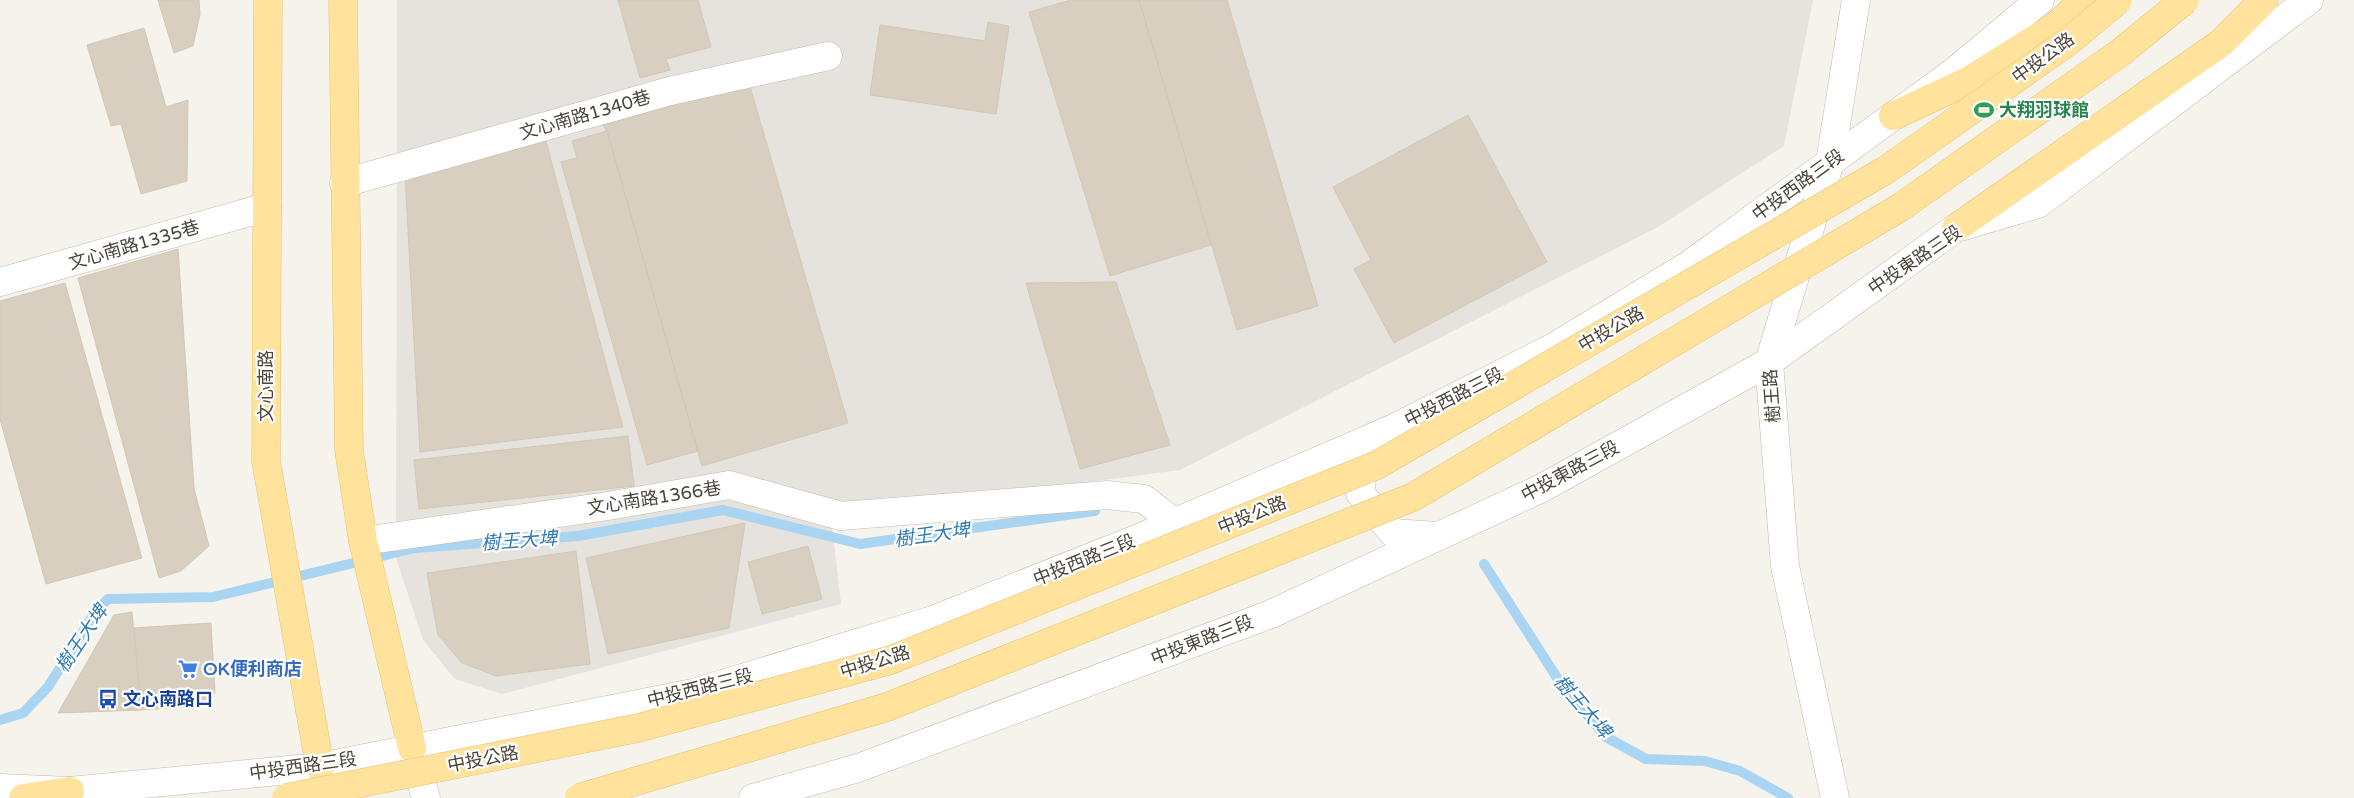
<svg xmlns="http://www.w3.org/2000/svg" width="2354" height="798" viewBox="0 0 2354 798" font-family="'Varela Round','Noto Sans TC',sans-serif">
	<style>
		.industrial { fill: #e6e2dd }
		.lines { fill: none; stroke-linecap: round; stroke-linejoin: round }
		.stream { stroke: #a9d4f2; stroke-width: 10 }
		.building { fill: #d8cfc1; stroke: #d3c7b4 }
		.minor-casing { stroke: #c2bbae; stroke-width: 29 }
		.major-casing { stroke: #e6c16a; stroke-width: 29 }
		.minor { stroke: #fff; stroke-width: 28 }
		.major { stroke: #ffe39c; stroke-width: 28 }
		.major-bridge-casing { stroke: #e6c16a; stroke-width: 29; stroke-linecap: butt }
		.major-bridge { stroke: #ffe39c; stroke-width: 28 }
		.labels { text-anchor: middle; stroke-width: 4.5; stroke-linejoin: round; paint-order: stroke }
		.street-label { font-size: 18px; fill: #4b4439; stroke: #fff }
		.leisure-label { font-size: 18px; font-weight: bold; fill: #27864d; stroke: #fff; text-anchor: start }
		.shop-label { font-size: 18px; font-weight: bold; fill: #366cbe; stroke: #fff; text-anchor: start }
		.transit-label { font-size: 18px; font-weight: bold; fill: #164399; stroke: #fff; text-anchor: start }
		.water-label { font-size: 19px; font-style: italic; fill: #2e7ab2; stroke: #fff }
	</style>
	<rect width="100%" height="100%" fill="#f6f3ec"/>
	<!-- industrial -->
	<path class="industrial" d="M397,0H1813L1784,146L1658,227L1180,470L831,516L841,604L502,694L455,679L423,640L396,558Z"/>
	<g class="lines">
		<!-- stream -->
		<path class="stream" d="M1484,564L1563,687L1606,737L1646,759L1705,761L1740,771L1788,798
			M0,720L23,713L48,687L96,611L108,599L213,597L415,548L578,536L723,510L860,544L1095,511"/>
	</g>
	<!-- building -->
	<path class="building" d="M158,0H199L200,14L193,46L174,53Z
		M618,0H698L711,47L666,59L670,70L640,78Z
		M1071,0H1139L1211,245L1110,276L1029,12Z
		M1139,0H1227L1318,306L1237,330Z
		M988,22L1009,26L996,114L870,95L880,25L985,41Z
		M144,28L166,107L188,100L187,181L141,194L121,124L111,126L87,45Z
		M749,83L848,423L702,466L607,131L603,125Z
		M1468,115L1547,262L1394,343L1354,269L1371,260L1333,187Z
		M607,131L698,451L647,465L561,162L577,158L572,141Z
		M545,138L623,427L420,452L405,174Z
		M178,249L194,488L209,546L181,571L159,578L78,278Z
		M1116,282L1170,445L1080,469L1026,283Z
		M65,283L142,558L46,584L0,419V301Z
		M628,436L634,486L419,509L414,460Z
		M745,523L729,628L608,654L586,558Z
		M808,546L822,599L762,614L748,562Z
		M576,551L590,664L496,676L462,663L438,635L427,573Z
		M132,612L141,710L58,713L114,615Z
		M211,623L215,693L197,706L141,710L134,628Z"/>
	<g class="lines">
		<defs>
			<path id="minor" d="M344,183L670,91L828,56
				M0,282L267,207
				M1369,451L1365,456L1360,493L1393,533L1437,536
				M363,541L608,506L729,485L841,516L1107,495L1144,499L1175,523
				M412,749L426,798
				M0,788L70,791L320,767L693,693L933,620L1134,540L1394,428L1554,347L1689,265L1955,71L2040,0
				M753,798L858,768L1271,614L1542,488L1769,362L1956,228L2038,204L2309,0
				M1835,798L1785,566L1769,362L1830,162L1856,0"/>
			<path id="major" d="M268,0L266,461L320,767
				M343,0L349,450L363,541L412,748
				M1893,116L1968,81L2056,26L2084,0
				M1956,228L2221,43L2264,0
				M23,798L70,791"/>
		</defs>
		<!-- minor casing -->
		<use href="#minor" class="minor-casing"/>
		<!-- major casing -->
		<use href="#major" class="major-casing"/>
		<!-- minor -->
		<use href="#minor" class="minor"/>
		<!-- major -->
		<use href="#major" class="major"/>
		<defs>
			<path id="major-bridge" d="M286,798L638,728L891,660L1377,465L1886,170L2069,41L2118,0
				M579,798L887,707L1413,497L1901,207L2121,52L2185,0"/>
		</defs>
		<!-- major-bridge casing -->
		<use href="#major-bridge" class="major-bridge-casing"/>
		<!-- major-bridge -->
		<use href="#major-bridge" class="major-bridge"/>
	</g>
	<!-- icons -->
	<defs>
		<symbol id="stadium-bare" viewBox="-9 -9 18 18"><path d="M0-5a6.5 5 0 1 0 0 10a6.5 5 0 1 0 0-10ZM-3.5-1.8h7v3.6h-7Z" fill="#2e9e5b" stroke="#fff" stroke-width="2.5" paint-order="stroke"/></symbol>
		<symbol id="supermarket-bare" viewBox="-9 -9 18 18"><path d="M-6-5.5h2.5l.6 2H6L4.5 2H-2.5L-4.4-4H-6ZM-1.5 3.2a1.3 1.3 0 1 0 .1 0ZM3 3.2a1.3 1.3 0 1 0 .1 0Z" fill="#3f7fe0" stroke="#fff" stroke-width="2.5" paint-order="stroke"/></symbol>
		<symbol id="bus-bare" viewBox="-9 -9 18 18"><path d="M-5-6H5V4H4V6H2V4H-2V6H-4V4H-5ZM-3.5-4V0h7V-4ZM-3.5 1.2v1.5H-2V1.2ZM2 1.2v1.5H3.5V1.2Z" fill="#1a4fb4" stroke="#fff" stroke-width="2.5" paint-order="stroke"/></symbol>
	</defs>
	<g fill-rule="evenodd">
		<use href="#stadium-bare" x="1970" y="96" width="28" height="28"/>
		<use href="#supermarket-bare" x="174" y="655" width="28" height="28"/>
		<use href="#bus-bare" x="94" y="685" width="28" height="28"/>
	</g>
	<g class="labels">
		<!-- street labels -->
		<g class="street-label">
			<text transform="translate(2043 58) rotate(-36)" y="6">中投公路</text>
			<text transform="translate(585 115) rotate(-16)" y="6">文心南路1340巷</text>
			<text transform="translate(1798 185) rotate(-36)" y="6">中投西路三段</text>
			<text transform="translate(134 245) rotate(-16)" y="6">文心南路1335巷</text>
			<text transform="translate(1915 260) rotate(-34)" y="6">中投東路三段</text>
			<text transform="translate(1611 329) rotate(-30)" y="6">中投公路</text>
			<text transform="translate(266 386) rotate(-90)" y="6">文心南路</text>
			<text transform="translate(1772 396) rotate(-94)" y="6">樹王路</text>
			<text transform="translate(1454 397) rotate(-27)" y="6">中投西路三段</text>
			<text transform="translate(1570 471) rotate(-28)" y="6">中投東路三段</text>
			<text transform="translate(654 498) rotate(-9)" y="6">文心南路1366巷</text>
			<text transform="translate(1252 515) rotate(-22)" y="6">中投公路</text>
			<text transform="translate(1084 560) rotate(-22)" y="6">中投西路三段</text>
			<text transform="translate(1202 640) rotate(-21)" y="6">中投東路三段</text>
			<text transform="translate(875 662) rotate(-17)" y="6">中投公路</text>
			<text transform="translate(700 688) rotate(-14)" y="6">中投西路三段</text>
			<text transform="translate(483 759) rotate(-11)" y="6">中投公路</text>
			<text transform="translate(303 766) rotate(-8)" y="6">中投西路三段</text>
		</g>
		<!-- leisure labels -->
		<g class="leisure-label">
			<text x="1999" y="116">大翔羽球館</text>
		</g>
		<!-- shop labels -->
		<g class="shop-label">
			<text x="203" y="675">OK便利商店</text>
		</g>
		<!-- transit labels -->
		<g class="transit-label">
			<text x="123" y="705">文心南路口</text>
		</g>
		<!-- water labels -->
		<g class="water-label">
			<text transform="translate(932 534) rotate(-8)" y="7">樹王大埤</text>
			<text transform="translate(519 540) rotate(-4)" y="7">樹王大埤</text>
			<text transform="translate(81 638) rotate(-56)" y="7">樹王大埤</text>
			<text transform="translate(1583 706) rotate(49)" y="7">樹王大埤</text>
		</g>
	</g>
</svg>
